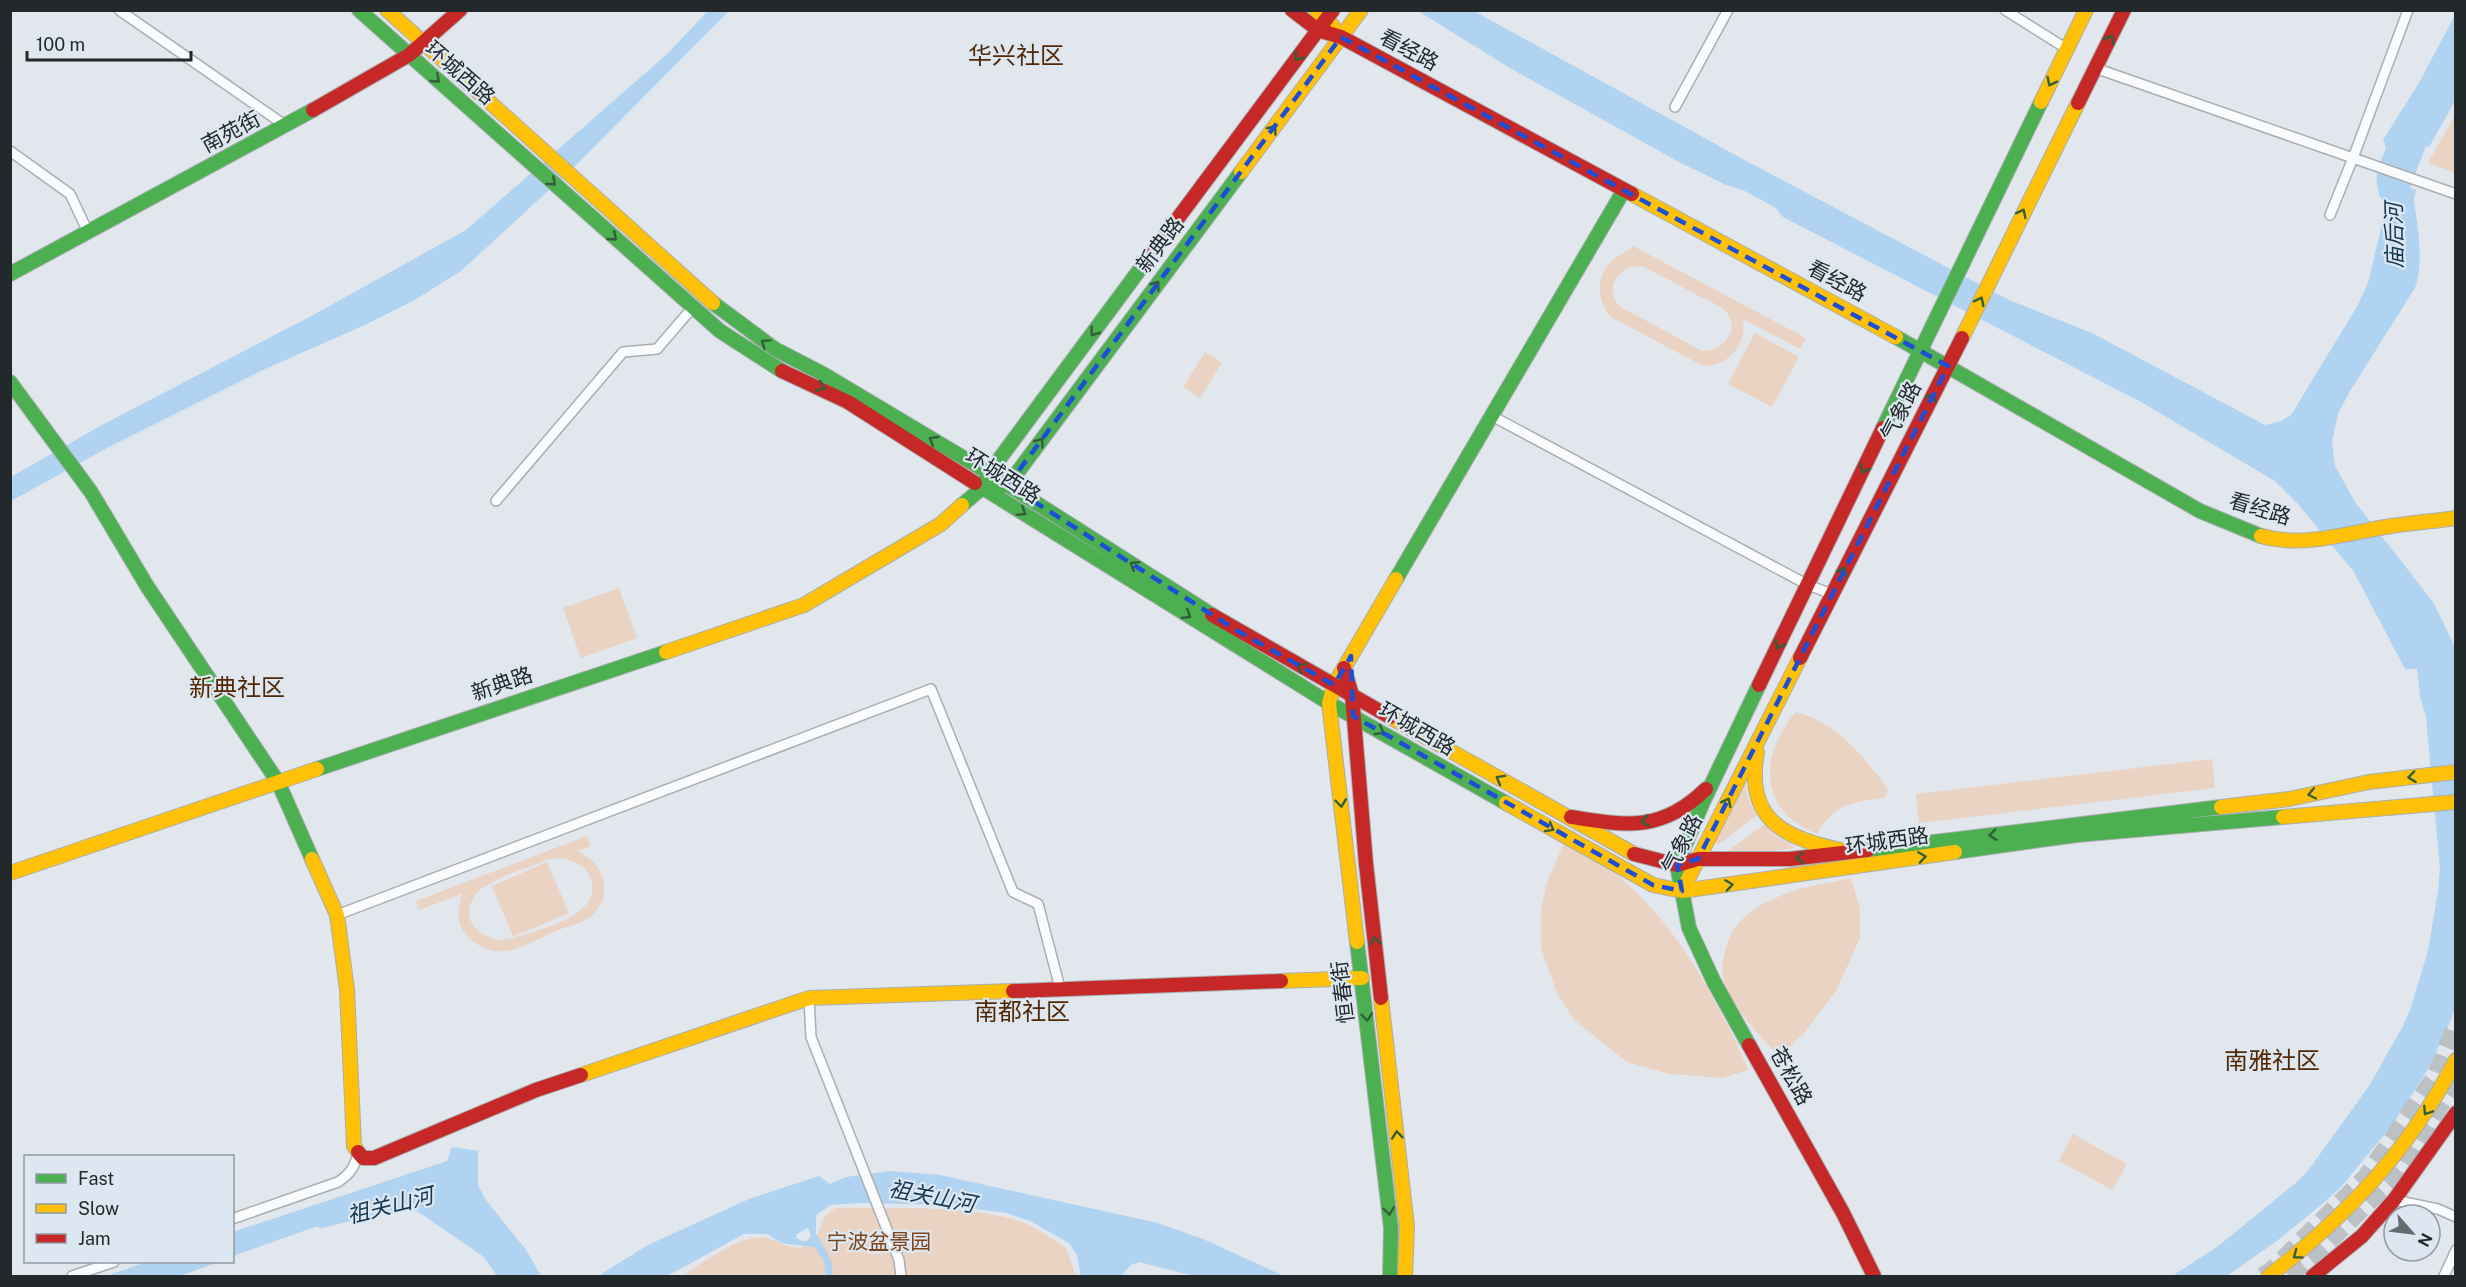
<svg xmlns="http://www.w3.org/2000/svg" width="2466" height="1287" viewBox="0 0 2466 1287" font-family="'Public Sans','Noto Sans SC',sans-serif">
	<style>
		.green { fill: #ebd3c3; fill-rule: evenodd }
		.water { fill: #afd3f1; fill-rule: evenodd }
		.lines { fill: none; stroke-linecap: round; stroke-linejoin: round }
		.canal { stroke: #afd3f1; stroke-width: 12 }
		.highway-tunnel { stroke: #bbc1c5; stroke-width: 18; stroke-dasharray: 18 9; stroke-linecap: butt }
		.street-casing { stroke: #a9aeb2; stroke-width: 12 }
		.fast-casing { stroke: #a9aeb2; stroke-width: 16 }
		.slow-casing { stroke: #a9aeb2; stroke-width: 16 }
		.jam-casing { stroke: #a9aeb2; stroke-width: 16 }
		.street { stroke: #fafbfc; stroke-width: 9 }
		.fast { stroke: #4caf50; stroke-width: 14 }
		.slow { stroke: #ffc107; stroke-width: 14 }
		.jam { stroke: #c62828; stroke-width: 14 }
		.oneway { stroke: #335e3a }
		.marked { fill: none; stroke: #1d4ed8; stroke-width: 4.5; stroke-dasharray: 12 8; stroke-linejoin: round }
		.labels { text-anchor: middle; stroke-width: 4.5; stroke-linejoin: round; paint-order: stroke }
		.street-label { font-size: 21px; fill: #23282b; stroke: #dce7f1 }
		.park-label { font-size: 21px; fill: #7d451b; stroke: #dce7f1 }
		.water-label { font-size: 22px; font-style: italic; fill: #133752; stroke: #dce7f1 }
		.quarter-label { font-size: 24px; fill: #542802; stroke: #dce7f1 }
	</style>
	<rect width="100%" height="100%" fill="#e1e7ec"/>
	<!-- green -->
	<path class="green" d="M2455,115V173L2428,163Z
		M1633,246L1806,338L1800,349L1743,319C1747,344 1729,366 1703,366L1611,317C1596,300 1595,274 1614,259C1620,253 1629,253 1633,246ZM1633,266L1644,267C1663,277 1681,286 1699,296C1707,300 1717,304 1724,310C1743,326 1723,353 1702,351L1619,306C1606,289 1615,272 1633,266Z
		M1755,333L1799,357L1772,407L1728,384Z
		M1205,352L1222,363L1200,398L1183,387Z
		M619,588L637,638L581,658L563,608Z
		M1796,712C1837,722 1864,757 1888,789L1885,798C1852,802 1835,803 1817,834C1759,812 1758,755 1796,712Z
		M2212,759L2215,788L1919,823L1916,794Z
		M1746,773C1745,790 1747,801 1757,815L1718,845L1715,842V837Z
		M1765,824L1773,834L1796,848L1737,855L1725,853Z
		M587,836L591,846L577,851C604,862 616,896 590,917C581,924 566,927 556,931C540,938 522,949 505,951C488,954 462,939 459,921C457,912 460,903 462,894L419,910L416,901ZM558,858C572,860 586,864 591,879C603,915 541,929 517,937C489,948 454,923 476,894C488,879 531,867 550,859Z
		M1565,840C1581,850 1600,860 1615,873C1662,912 1692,958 1720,1011C1730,1030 1740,1049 1748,1070L1722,1078L1669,1074L1627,1062L1574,1020L1557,993L1541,948V912L1546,885Z
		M547,862L569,913L513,937L492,886Z
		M1851,878L1860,909V938L1836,991L1805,1032L1779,1057C1760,1035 1724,1001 1722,970C1722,963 1724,955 1726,948C1733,921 1755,906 1780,896C1801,886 1828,884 1851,878Z
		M2073,1134L2127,1164L2112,1190L2059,1161Z
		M835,1208C893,1209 973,1203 1027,1224C1040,1230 1054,1240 1066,1248L1076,1276H682C703,1263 742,1232 767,1238C780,1241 788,1250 803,1247L817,1236L824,1217Z"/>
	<!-- water -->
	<path class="water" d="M708,11H729L572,169L461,271L413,301L367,324L263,370L107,448L11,501V477L100,426L315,314L466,230L667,54Z
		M1418,11H1474L1750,163L2009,300L2092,333L2265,425L2281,421L2291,415L2358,305L2368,283L2384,216C2385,201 2378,197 2377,184C2375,172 2383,158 2386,147L2383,140L2419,83L2455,15V101L2429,147L2426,146L2410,188L2416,190L2414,199C2417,229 2425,259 2415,288L2350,391L2338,414L2332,441L2335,466L2355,502L2433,602L2455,647V1009L2447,1029L2428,1069L2393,1124L2342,1186L2321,1205L2278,1240L2227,1276H2172L2217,1247L2298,1181L2307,1172L2369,1086L2403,1026L2410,1010L2428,951L2438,891L2440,869L2426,717L2420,696L2417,669H2405L2354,572L2297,503L2275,481L2141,402L1783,217L1776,208L1743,190L1726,185L1679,162L1510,68Z
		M452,1147L478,1151V1185L485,1199L526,1250L541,1276H497L484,1257L420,1213L408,1208L375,1206L233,1256V1232L447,1161Z
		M890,1171L940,1175L1158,1223L1203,1239L1284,1276H1194L1139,1262L1131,1265L1121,1276H1081L1077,1255L1069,1243L1030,1221L1006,1213L946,1205L861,1203L831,1205L816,1215V1233L831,1260L833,1276H826L824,1261L814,1247L781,1243L767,1234H744L667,1276H598L648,1245L749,1199L819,1176L830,1184L846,1177ZM808,1228L811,1235L807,1241H802L796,1238L797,1234Z
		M147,1262H219L180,1276H106Z"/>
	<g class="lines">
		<!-- canal -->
		<path class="canal" d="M322,1222L398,1203"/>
		<!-- highway-tunnel -->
		<path class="highway-tunnel" d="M2262,1276L2271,1271L2366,1177L2435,1077L2456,1024
			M2289,1276L2321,1249L2400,1171L2456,1079"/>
		<defs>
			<path id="street" d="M119,10L286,126
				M2005,10L2067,49
				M2095,68L2353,158L2408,10
				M1675,107L1728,10
				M10,151L70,194L88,232
				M2330,215L2353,158L2456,194
				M1492,416L1808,585L1832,594
				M496,501L623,352L657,349L693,307
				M337,915L931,689L1013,892L1038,904L1060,988
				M809,998L811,1037L899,1260L901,1276
				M2394,1200L2438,1209L2456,1217
				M232,1219L338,1182C350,1174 354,1168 358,1154
				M72,1276L114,1262
				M2444,1276L2456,1250"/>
			<path id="fast" d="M359,10L720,331L782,371
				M10,274L313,110
				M713,303L775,349L825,375L989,473L1212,615
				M1896,337L2200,511L2261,536
				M10,382L91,492L147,586L278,782L312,859
				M1883,428L2041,102
				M975,483L1329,703L1506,803
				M982,488L1008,485L1241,172
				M962,505L982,488L989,473L1152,253
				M1396,579L1624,190
				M317,769L666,652
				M1868,850L2221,807
				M1955,852L2077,835L2283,817
				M1357,942L1391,1228L1390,1276
				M1749,1045L1714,982L1689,928L1677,865L1703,802L1759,685"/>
			<path id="slow" d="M387,10L713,303
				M1316,10L1333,26
				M2041,102L2086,10
				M1241,172L1361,10
				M1632,194L1896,337
				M1962,338L2078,103
				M2261,536C2304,548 2347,533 2391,526C2412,523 2434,521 2456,518
				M666,652L804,605L941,524L962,505
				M1390,717L1634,854
				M1757,752C1745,818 1782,838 1841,850
				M1506,803L1653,885L1682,891L1955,852
				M2221,807L2289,799L2369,782L2456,772
				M2283,817L2456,802
				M312,859L337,915L347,989L354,1146L358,1152
				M10,873L317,769
				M1682,891L1800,658
				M1357,942L1329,703L1334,685L1396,579
				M1281,981L1362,978
				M1381,998L1407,1227L1405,1276
				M581,1075L809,998L1013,991
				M2269,1276C2349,1214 2409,1150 2456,1060"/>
			<path id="jam" d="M1292,10L1318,30L1341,37L1632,194
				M2078,103L2124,10
				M313,110L409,55L460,10
				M1152,253L1333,10
				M782,371L848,402L975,483
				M1212,615L1390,717
				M1800,658L1962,338
				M1344,668L1352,695L1366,864L1381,998
				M1759,685L1883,428
				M1571,817C1627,826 1662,832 1706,789
				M1634,854L1677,865L1698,859H1790L1868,850
				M1013,991L1281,981
				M1749,1045L1843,1213L1874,1276
				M358,1152L363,1158H374L536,1090L581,1075
				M2313,1276L2362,1236L2394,1200L2456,1113"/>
		</defs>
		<!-- street casing -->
		<use href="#street" class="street-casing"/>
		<!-- fast casing -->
		<use href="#fast" class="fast-casing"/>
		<!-- slow casing -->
		<use href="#slow" class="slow-casing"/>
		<!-- jam casing -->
		<use href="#jam" class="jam-casing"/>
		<!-- street -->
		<use href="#street" class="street"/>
		<!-- fast -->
		<use href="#fast" class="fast"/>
		<!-- slow -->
		<use href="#slow" class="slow"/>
		<!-- jam -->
		<use href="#jam" class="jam"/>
	</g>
	<!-- one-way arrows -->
	<defs><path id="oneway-chevron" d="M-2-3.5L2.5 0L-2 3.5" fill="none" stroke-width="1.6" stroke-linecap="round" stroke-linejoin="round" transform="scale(1.5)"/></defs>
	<g class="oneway">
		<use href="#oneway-chevron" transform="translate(2110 39) rotate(-63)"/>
		<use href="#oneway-chevron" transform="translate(1298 57) rotate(127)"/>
		<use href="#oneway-chevron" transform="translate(436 79) rotate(41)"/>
		<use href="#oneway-chevron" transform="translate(2051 82) rotate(116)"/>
		<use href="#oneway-chevron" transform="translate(1273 129) rotate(-53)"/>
		<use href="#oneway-chevron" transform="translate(552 182) rotate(43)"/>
		<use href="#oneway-chevron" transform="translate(2022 213) rotate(-63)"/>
		<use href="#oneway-chevron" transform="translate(613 237) rotate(41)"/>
		<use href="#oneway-chevron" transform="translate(1156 285) rotate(-53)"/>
		<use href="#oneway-chevron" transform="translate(1980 301) rotate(-64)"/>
		<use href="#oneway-chevron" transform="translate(1094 332) rotate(127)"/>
		<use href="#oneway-chevron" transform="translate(765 343) rotate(-145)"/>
		<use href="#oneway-chevron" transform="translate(821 387) rotate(22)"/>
		<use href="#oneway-chevron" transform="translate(1932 397) rotate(-63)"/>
		<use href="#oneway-chevron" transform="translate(933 440) rotate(-149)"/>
		<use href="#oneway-chevron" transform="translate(1040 442) rotate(-53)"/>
		<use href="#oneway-chevron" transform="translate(1864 469) rotate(115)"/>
		<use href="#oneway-chevron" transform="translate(1022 512) rotate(32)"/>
		<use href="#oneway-chevron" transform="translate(1134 565) rotate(-148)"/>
		<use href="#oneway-chevron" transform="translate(1843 571) rotate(-63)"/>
		<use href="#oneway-chevron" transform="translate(1187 615) rotate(32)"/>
		<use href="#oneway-chevron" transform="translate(1779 645) rotate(116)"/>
		<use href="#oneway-chevron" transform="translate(1301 667) rotate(-151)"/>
		<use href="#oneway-chevron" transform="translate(1380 731) rotate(30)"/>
		<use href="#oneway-chevron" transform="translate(2412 777) rotate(173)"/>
		<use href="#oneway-chevron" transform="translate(1500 779) rotate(-151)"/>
		<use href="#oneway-chevron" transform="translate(2312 794) rotate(168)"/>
		<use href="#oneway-chevron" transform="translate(1727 802) rotate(-63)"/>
		<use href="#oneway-chevron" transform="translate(1341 803) rotate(83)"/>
		<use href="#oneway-chevron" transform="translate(1645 821) rotate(173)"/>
		<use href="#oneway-chevron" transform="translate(1550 828) rotate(29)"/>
		<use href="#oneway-chevron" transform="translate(1993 835) rotate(173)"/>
		<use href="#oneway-chevron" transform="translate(1922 857) rotate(-8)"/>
		<use href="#oneway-chevron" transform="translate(1800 858) rotate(173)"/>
		<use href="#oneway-chevron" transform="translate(1729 885) rotate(-8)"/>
		<use href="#oneway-chevron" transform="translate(1375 941) rotate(-96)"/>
		<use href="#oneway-chevron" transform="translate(1367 1017) rotate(83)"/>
		<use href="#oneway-chevron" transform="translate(2427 1111) rotate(123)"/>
		<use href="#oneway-chevron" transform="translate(1397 1135) rotate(-96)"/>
		<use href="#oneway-chevron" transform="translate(1389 1211) rotate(83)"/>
		<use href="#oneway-chevron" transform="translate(2297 1255) rotate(143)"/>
	</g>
	<!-- marked area -->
	<path class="marked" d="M1341,37L1948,366L1698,859L1677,865L1682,891L1653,885L1353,716L1351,656L1334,685L1236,630L1008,485Z"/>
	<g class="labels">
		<!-- street labels -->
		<g class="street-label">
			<text transform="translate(1409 50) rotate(28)" y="7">看经路</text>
			<text transform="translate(460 73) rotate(41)" y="7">环城西路</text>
			<text transform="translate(231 132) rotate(-28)" y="7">南苑街</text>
			<text transform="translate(1160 245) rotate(-53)" y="7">新典路</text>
			<text transform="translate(1837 281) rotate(28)" y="7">看经路</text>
			<text transform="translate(1901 411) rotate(-63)" y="7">气象路</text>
			<text transform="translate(1003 476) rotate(32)" y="7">环城西路</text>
			<text transform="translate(2260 509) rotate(17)" y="7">看经路</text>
			<text transform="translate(502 684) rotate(-19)" y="7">新典路</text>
			<text transform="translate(1417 729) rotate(30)" y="7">环城西路</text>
			<text transform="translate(1887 841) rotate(-8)" y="7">环城西路</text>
			<text transform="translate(1682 844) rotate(-63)" y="7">气象路</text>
			<text transform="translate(1343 992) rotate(-97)" y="7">恒春街</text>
			<text transform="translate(1791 1076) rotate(61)" y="7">苍松路</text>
		</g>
		<!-- park labels -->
		<g class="park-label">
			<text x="879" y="1249">宁波盆景园</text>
		</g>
		<!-- water labels -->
		<g class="water-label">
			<text transform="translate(2394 236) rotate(-91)" y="8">庙后河</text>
			<text transform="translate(932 1196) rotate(11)" y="8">祖关山河</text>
			<text transform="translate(390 1205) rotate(-14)" y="8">祖关山河</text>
		</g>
		<!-- quarter labels -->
		<g class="quarter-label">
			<text x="1016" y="64">华兴社区</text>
			<text x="237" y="696">新典社区</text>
			<text x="1022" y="1020">南都社区</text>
			<text x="2272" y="1069">南雅社区</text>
		</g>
	</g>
	<!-- border -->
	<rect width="2466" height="1287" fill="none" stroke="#23282b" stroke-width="24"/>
	<!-- legend -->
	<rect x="24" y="1155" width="210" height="108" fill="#dce7f1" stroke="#929ba2" stroke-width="1.5"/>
	<rect x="36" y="1174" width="30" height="9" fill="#4caf50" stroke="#929ba2" stroke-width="1.5"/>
	<text x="78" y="1185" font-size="18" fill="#23282b">Fast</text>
	<rect x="36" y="1204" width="30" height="9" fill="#ffc107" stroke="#929ba2" stroke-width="1.5"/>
	<text x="78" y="1215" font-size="18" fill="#23282b">Slow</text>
	<rect x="36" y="1234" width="30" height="9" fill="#c62828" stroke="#929ba2" stroke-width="1.5"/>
	<text x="78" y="1245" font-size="18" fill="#23282b">Jam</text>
	<!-- north arrow -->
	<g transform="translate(2412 1233) rotate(118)"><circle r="28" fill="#dce7f1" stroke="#929ba2" stroke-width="1.5"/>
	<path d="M0-4.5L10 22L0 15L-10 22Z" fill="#666b6f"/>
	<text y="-9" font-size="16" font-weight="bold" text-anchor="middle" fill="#23282b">N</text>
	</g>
	<!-- scale -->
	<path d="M27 51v9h164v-9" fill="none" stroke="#23282b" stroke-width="3"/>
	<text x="36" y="51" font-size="18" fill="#23282b" stroke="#dce7f1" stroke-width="4.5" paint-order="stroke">100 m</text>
</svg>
